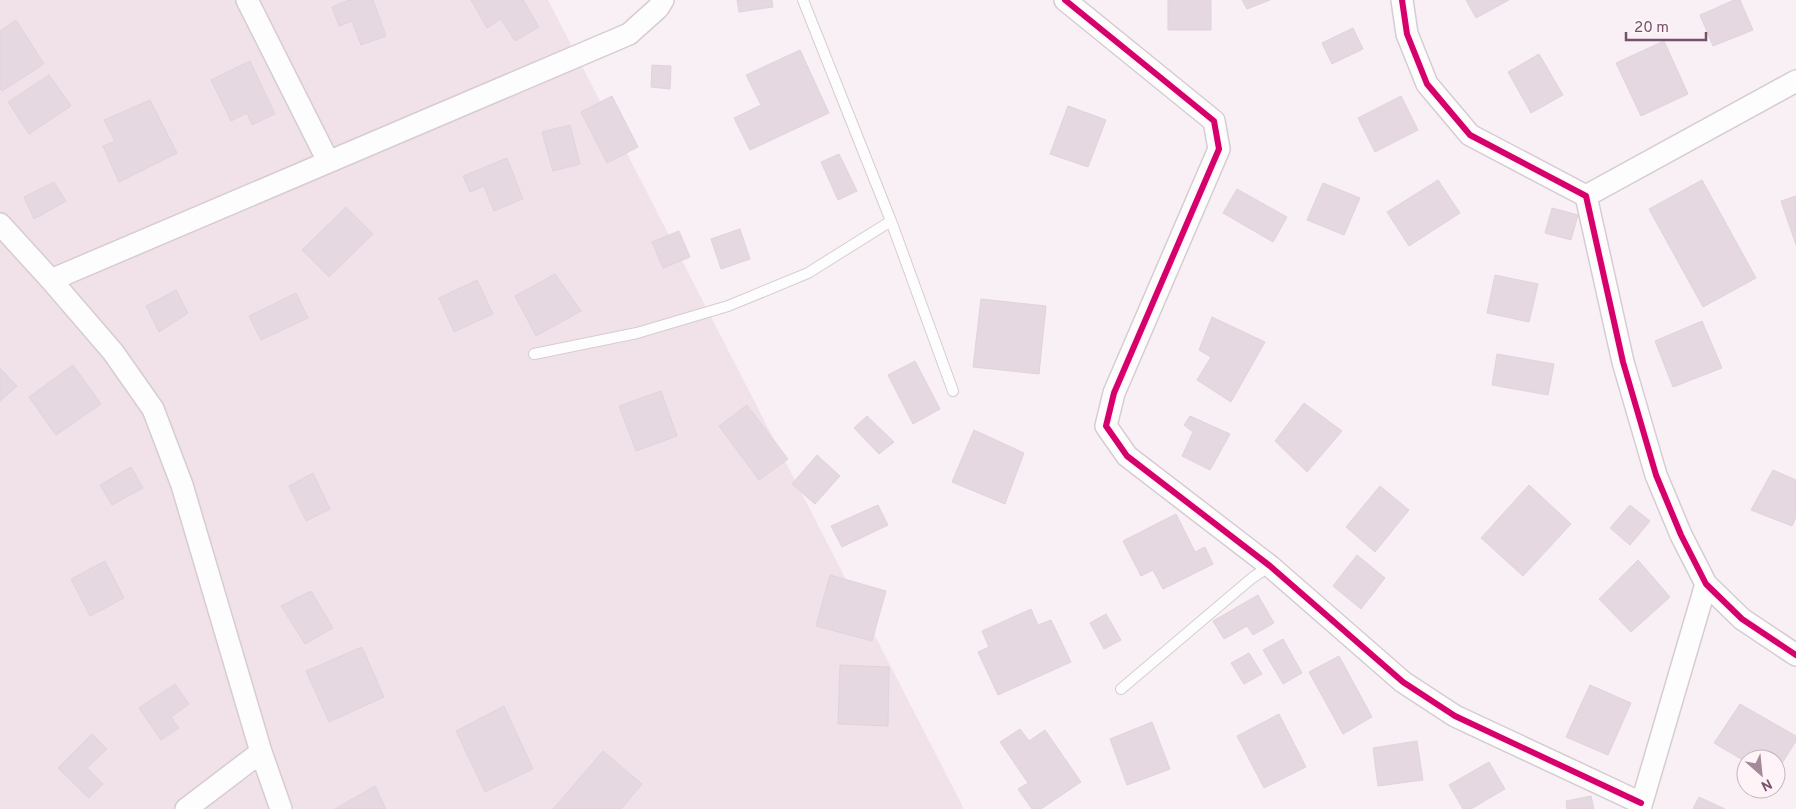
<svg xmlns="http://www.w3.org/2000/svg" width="1796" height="809" viewBox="0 0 1796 809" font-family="Overpass,sans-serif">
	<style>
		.residential { fill: #f1e1e9 }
		.building { fill: #e5d8e0; stroke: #e1d3dc }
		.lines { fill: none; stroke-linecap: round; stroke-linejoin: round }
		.service-casing { stroke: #d6ccd2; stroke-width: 12 }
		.minor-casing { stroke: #d6ccd2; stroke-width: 24 }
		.service { stroke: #fefdfd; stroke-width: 10 }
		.minor { stroke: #fefdfd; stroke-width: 21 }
		.cycleway-casing { stroke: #fef4f8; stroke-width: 9 }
		.cycleway { stroke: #d6006c; stroke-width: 6 }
	</style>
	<rect width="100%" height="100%" fill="#f8f0f4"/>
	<!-- residential -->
	<path class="residential" d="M0,0H548L964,809H0Z"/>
	<!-- building -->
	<path class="building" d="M349,0H373L386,36L361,45L352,21L339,26L332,7Z
		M471,0H523L539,27L515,41L501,19L487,28Z
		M737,0H772L773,7L739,12Z
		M1168,0H1211V30H1168Z
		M1242,0H1270L1247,9Z
		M1466,0H1509L1476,18Z
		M1734,0H1740L1753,30L1713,46L1700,15Z
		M16,20L44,64L2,91L0,88V31Z
		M1353,28L1363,49L1332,64L1322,43Z
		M1664,41L1688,94L1641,116L1616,63Z
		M800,50L829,113L750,150L734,118L761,105L746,75Z
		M1539,54L1563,95L1531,113L1508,72Z
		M250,61L275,114L252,125L247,113L231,121L211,80Z
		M652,65L671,66L670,89L651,87Z
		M49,75L71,106L29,134L8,102Z
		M612,96L638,147L607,163L581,112Z
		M1401,96L1418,130L1375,152L1358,118Z
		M150,100L177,153L119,182L103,146L115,141L104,120Z
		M1068,106L1106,120L1088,167L1050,154Z
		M570,125L580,164L553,171L542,132Z
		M839,154L857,191L838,200L821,162Z
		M507,158L523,199L494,211L484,186L470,192L463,176Z
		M1438,180L1460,213L1409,246L1387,212Z
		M1702,180L1756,278L1703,307L1649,209Z
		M54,182L66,201L34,219L24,197Z
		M1323,183L1360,198L1344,235L1307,220Z
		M1237,189L1287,217L1273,242L1223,213Z
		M1796,196V245L1781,201Z
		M346,207L373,234L329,277L302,250Z
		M1552,208L1578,215L1571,240L1545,233Z
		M740,229L750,259L721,269L711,239Z
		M679,231L690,257L663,268L652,242Z
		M555,274L581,311L536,336L515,296Z
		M1495,275L1538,284L1529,322L1487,313Z
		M477,280L493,314L454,332L439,298Z
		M176,290L188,313L159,332L146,306Z
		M296,293L308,318L261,340L249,316Z
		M981,299L1046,306L1039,374L973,367Z
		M1212,317L1265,342L1231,402L1197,380L1211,357L1199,350Z
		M1702,321L1722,368L1673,387L1655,341Z
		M1497,354L1554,364L1548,395L1492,385Z
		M915,361L940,409L913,424L888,375Z
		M73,365L101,404L56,435L29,397Z
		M0,368L17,386L0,401Z
		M661,391L677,436L636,451L619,406Z
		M1304,403L1342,431L1307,472L1275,441Z
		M747,405L788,459L759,480L719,426Z
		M867,416L894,442L879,454L854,428Z
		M1190,416L1230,434L1210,470L1182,456L1193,432L1184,425Z
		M974,430L1024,453L1005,504L952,482Z
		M817,455L840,476L815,504L792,484Z
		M131,467L143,488L112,505L100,485Z
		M1773,470L1796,480V517L1792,526L1751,510Z
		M313,473L330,509L306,521L289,486Z
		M1529,485L1571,524L1523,576L1481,538Z
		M1380,486L1409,510L1375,552L1346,527Z
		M878,505L888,525L842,547L831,526Z
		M1630,505L1650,521L1630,545L1610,528Z
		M1176,514L1195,552L1205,547L1213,564L1163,589L1153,570L1141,576L1123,541Z
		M1357,555L1385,578L1361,609L1333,586Z
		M1638,560L1670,597L1631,632L1599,599Z
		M105,561L124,598L90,616L71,579Z
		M830,575L886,591L872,641L816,626Z
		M311,591L333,628L305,644L281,606Z
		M1258,595L1274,623L1253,635L1247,626L1224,639L1213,621Z
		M1031,609L1038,625L1051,620L1071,662L998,695L978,652L989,647L982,631Z
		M1106,614L1121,640L1104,649L1090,623Z
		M1283,639L1302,673L1283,684L1263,650Z
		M362,647L384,697L329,722L306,671Z
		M1249,653L1262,674L1244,684L1231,663Z
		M1339,656L1372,717L1343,734L1309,672Z
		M840,665L889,667L888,726L838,724Z
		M175,684L189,704L171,717L179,728L161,740L139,708Z
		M1590,685L1631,703L1608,755L1566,737Z
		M1740,704L1796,736V741L1776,773V759H1746V762L1714,743Z
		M504,706L533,769L485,792L456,731Z
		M1279,714L1306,767L1264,788L1237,736Z
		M1152,722L1170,769L1127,785L1110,739Z
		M1020,729L1029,741L1045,730L1081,782L1041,809H1032L1018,789L1028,783L1000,742Z
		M92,734L107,749L87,768L103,784L89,798L58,768Z
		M1417,741L1423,780L1378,786L1373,748Z
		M603,751L642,784L621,809H553Z
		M1489,762L1505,789L1471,809H1463L1449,785Z
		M375,786L386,809H335Z
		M1591,796L1594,809H1567L1566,801Z
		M1699,797L1725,809H1693Z"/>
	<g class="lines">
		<defs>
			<path id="service" d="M803,0L891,221L953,391
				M534,354L637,333L728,306L808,273L891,221
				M1121,689L1252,578L1270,566"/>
			<path id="minor" d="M247,0L328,161
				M1065,0L1214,121L1219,149L1114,393L1106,426L1127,456L1270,566L1403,682L1455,716L1641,803
				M1402,0L1407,34L1427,84L1470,135L1586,196L1623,362L1656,475L1681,535L1706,584L1742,619L1796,655
				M1586,196L1796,81
				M0,224L51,280L113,352L153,409L182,485L261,752L281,809
				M51,280L629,34L658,8L663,0
				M186,809L261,752
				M1640,809L1706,584"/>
		</defs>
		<!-- service casing -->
		<use href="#service" class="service-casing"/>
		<!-- minor casing -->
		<use href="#minor" class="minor-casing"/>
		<!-- service -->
		<use href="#service" class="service"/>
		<!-- minor -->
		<use href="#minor" class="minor"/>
		<defs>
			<path id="cycleway" d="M1065,0L1214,121L1219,149L1114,393L1106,426L1127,456L1270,566L1403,682L1455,716L1641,803
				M1402,0L1407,34L1427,84L1470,135L1586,196L1623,362L1656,475L1681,535L1706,584L1742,619L1796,655"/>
		</defs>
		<!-- cycleway casing -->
		<use href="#cycleway" class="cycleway-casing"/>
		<!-- cycleway -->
		<use href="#cycleway" class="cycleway"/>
	</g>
	<!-- north arrow -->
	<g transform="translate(1761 774) rotate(153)"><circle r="24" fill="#fef4f8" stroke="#c7b3bf"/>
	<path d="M0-4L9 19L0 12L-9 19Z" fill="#a3899a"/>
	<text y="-8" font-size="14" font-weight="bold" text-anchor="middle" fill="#75516a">N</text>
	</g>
	<!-- scale -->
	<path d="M1626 32v8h80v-8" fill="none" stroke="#75516a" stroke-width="2.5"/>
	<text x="1634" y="32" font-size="15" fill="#75516a" stroke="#fef4f8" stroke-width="4" paint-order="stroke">20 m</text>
</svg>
